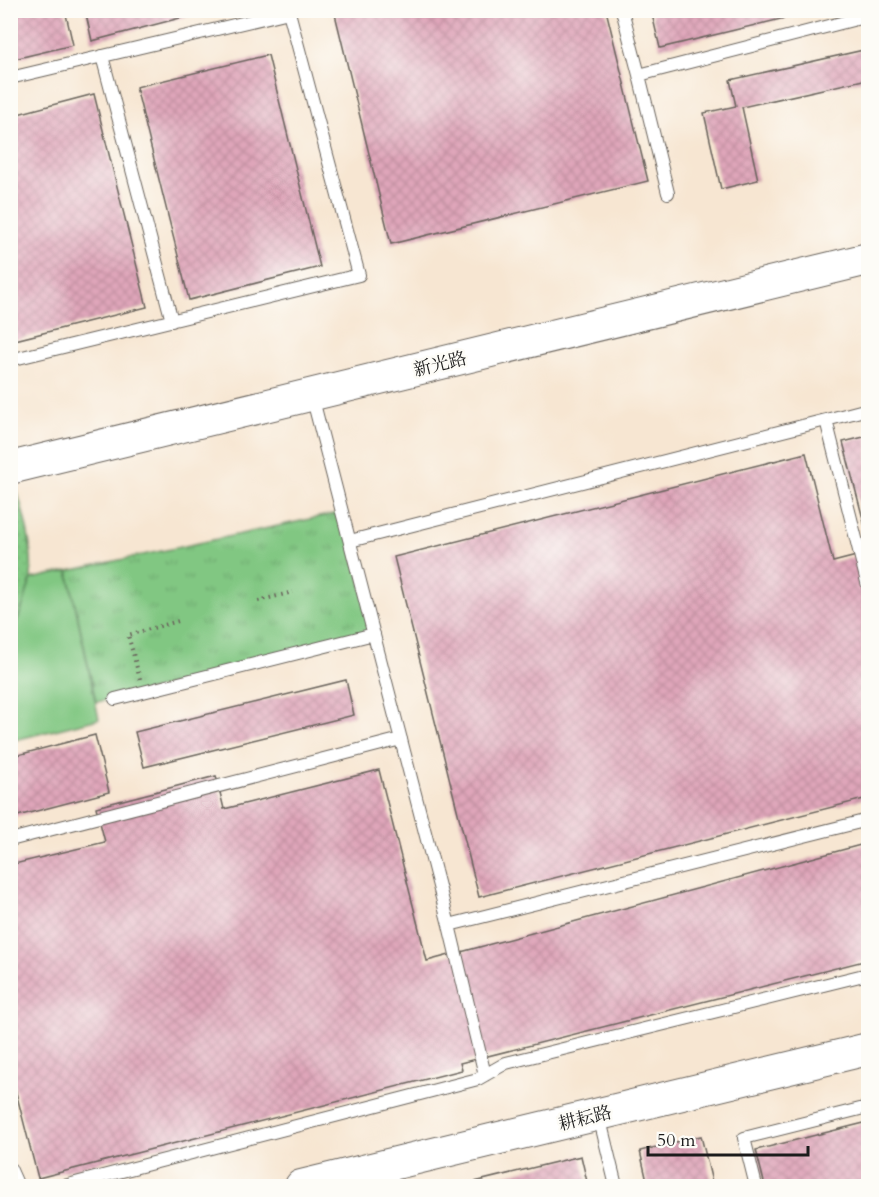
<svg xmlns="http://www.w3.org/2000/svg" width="879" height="1197" viewBox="0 0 879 1197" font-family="Cardo,'Noto Serif SC',serif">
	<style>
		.grass { fill: url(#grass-dots); stroke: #4e724f; stroke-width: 1.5 }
		.park { fill: url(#park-tufts); stroke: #4e724f; stroke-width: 1.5 }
		.garden { fill: #81c782; stroke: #4e724f; stroke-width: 1.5 }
		.building { fill: url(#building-cross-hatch) }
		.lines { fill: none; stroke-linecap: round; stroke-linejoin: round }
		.service-casing { stroke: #69635c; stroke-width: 14 }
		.tertiary-casing { stroke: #69635c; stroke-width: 34 }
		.path { stroke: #69635c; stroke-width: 4; stroke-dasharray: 1.5 4.5; stroke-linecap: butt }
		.service { stroke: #fff; stroke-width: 12 }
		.tertiary { stroke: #fff; stroke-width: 32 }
		.labels { text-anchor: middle; stroke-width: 5; stroke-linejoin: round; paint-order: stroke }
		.street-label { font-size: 18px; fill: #1c1c1c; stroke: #fdfcf7 }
	</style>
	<defs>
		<pattern id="grass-dots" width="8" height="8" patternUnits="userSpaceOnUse" patternTransform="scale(1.5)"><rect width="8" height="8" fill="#81c782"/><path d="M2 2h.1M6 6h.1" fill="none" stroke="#6faa70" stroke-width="1.8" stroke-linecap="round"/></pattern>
		<pattern id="park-tufts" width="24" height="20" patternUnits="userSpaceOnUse" patternTransform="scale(1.5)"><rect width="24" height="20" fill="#81c782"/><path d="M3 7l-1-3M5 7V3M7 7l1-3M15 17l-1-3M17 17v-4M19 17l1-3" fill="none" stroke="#6faa70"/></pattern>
		<pattern id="building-cross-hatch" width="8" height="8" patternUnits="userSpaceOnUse" patternTransform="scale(1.5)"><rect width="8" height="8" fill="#dfa6ba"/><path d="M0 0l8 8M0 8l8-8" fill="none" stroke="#bf8e9f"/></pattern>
	</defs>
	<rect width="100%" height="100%" fill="#fdfcf7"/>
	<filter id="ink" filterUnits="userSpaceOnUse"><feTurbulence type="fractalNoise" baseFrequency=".0167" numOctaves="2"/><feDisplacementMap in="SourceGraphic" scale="12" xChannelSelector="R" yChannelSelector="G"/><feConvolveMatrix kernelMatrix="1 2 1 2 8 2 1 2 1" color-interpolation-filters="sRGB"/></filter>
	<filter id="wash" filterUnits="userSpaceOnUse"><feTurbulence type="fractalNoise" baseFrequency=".008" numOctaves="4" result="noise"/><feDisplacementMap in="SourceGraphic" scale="24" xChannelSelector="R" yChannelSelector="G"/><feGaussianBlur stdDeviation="1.35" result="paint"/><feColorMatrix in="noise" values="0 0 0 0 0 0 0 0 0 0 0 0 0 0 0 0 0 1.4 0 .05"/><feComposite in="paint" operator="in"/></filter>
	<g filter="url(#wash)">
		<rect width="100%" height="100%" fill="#f7e6d2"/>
		<!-- grass -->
		<path class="grass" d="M10,467C20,502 34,540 31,577C30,593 17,620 11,635Z"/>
		<!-- park -->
		<path class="park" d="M343,512L374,634L115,699L96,702L68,571Z"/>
		<!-- garden -->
		<path class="garden" d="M68,571L99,719L11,741V635L21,612L31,579Z"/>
		<g id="blocks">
			<!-- building -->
			<path class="building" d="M10,10H65L73,45L10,60Z
				M85,10H207V11L92,41Z
				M334,10H606L648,181L391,244Z
				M651,10H814V11L660,48Z
				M868,49V79L742,107L758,180L721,189L704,113L736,106L730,80Z
				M268,55L320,267L189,300L136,87Z
				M94,94L147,307L15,340L10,320V116Z
				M868,436V538L843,442Z
				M806,453L833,562L868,553V798L479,897L394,557Z
				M346,680L354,715L144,767L135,732Z
				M95,735L109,792L10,818V757Z
				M379,770L427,961L868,843V960L460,1063L462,1070L38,1178L10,1069V865L105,842L96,807L216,776L224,809Z
				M868,1122V1186H765L756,1150Z
				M701,1136L713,1186H648L640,1151Z
				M581,1156L588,1186H458Z"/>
		</g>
	</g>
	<g filter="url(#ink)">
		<use href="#blocks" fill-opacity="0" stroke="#69635c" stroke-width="1.5"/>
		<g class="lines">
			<defs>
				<path id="service" d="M622,10L639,75L868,16
					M102,56L172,321
					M639,75L668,193
					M10,78L289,12V10
					M10,360L359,275L289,12
					M312,396L449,925L868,820
					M826,420L868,409
					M350,541L826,420L868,586
					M115,699L374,634
					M10,840L401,739
					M449,925L485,1075
					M599,1116L616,1186
					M10,1168L18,1186
					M64,1186L478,1079L506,1063L868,974
					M756,1186L744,1138L868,1107"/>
				<path id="tertiary" d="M10,468L868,259
					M301,1186L868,1049"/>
			</defs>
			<!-- service casing -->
			<use href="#service" class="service-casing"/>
			<!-- tertiary casing -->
			<use href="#tertiary" class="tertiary-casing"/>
			<!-- path -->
			<path class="path" d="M258,601L293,592
				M140,679L128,635L182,620"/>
			<!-- service -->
			<use href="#service" class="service"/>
			<!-- tertiary -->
			<use href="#tertiary" class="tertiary"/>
		</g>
	</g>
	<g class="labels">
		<!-- street labels -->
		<g class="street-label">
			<text transform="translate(440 364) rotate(-14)" y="6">新光路</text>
			<text transform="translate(585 1118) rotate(-14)" y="6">耕耘路</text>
		</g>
	</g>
	<!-- margin -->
	<rect width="879" height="1197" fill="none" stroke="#fdfcf7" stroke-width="36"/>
	<!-- scale -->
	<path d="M648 1146v9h160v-9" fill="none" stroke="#1c1c1c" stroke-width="3"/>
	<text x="657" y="1146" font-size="18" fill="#1c1c1c" stroke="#fdfcf7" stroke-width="4.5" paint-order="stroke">50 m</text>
</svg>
